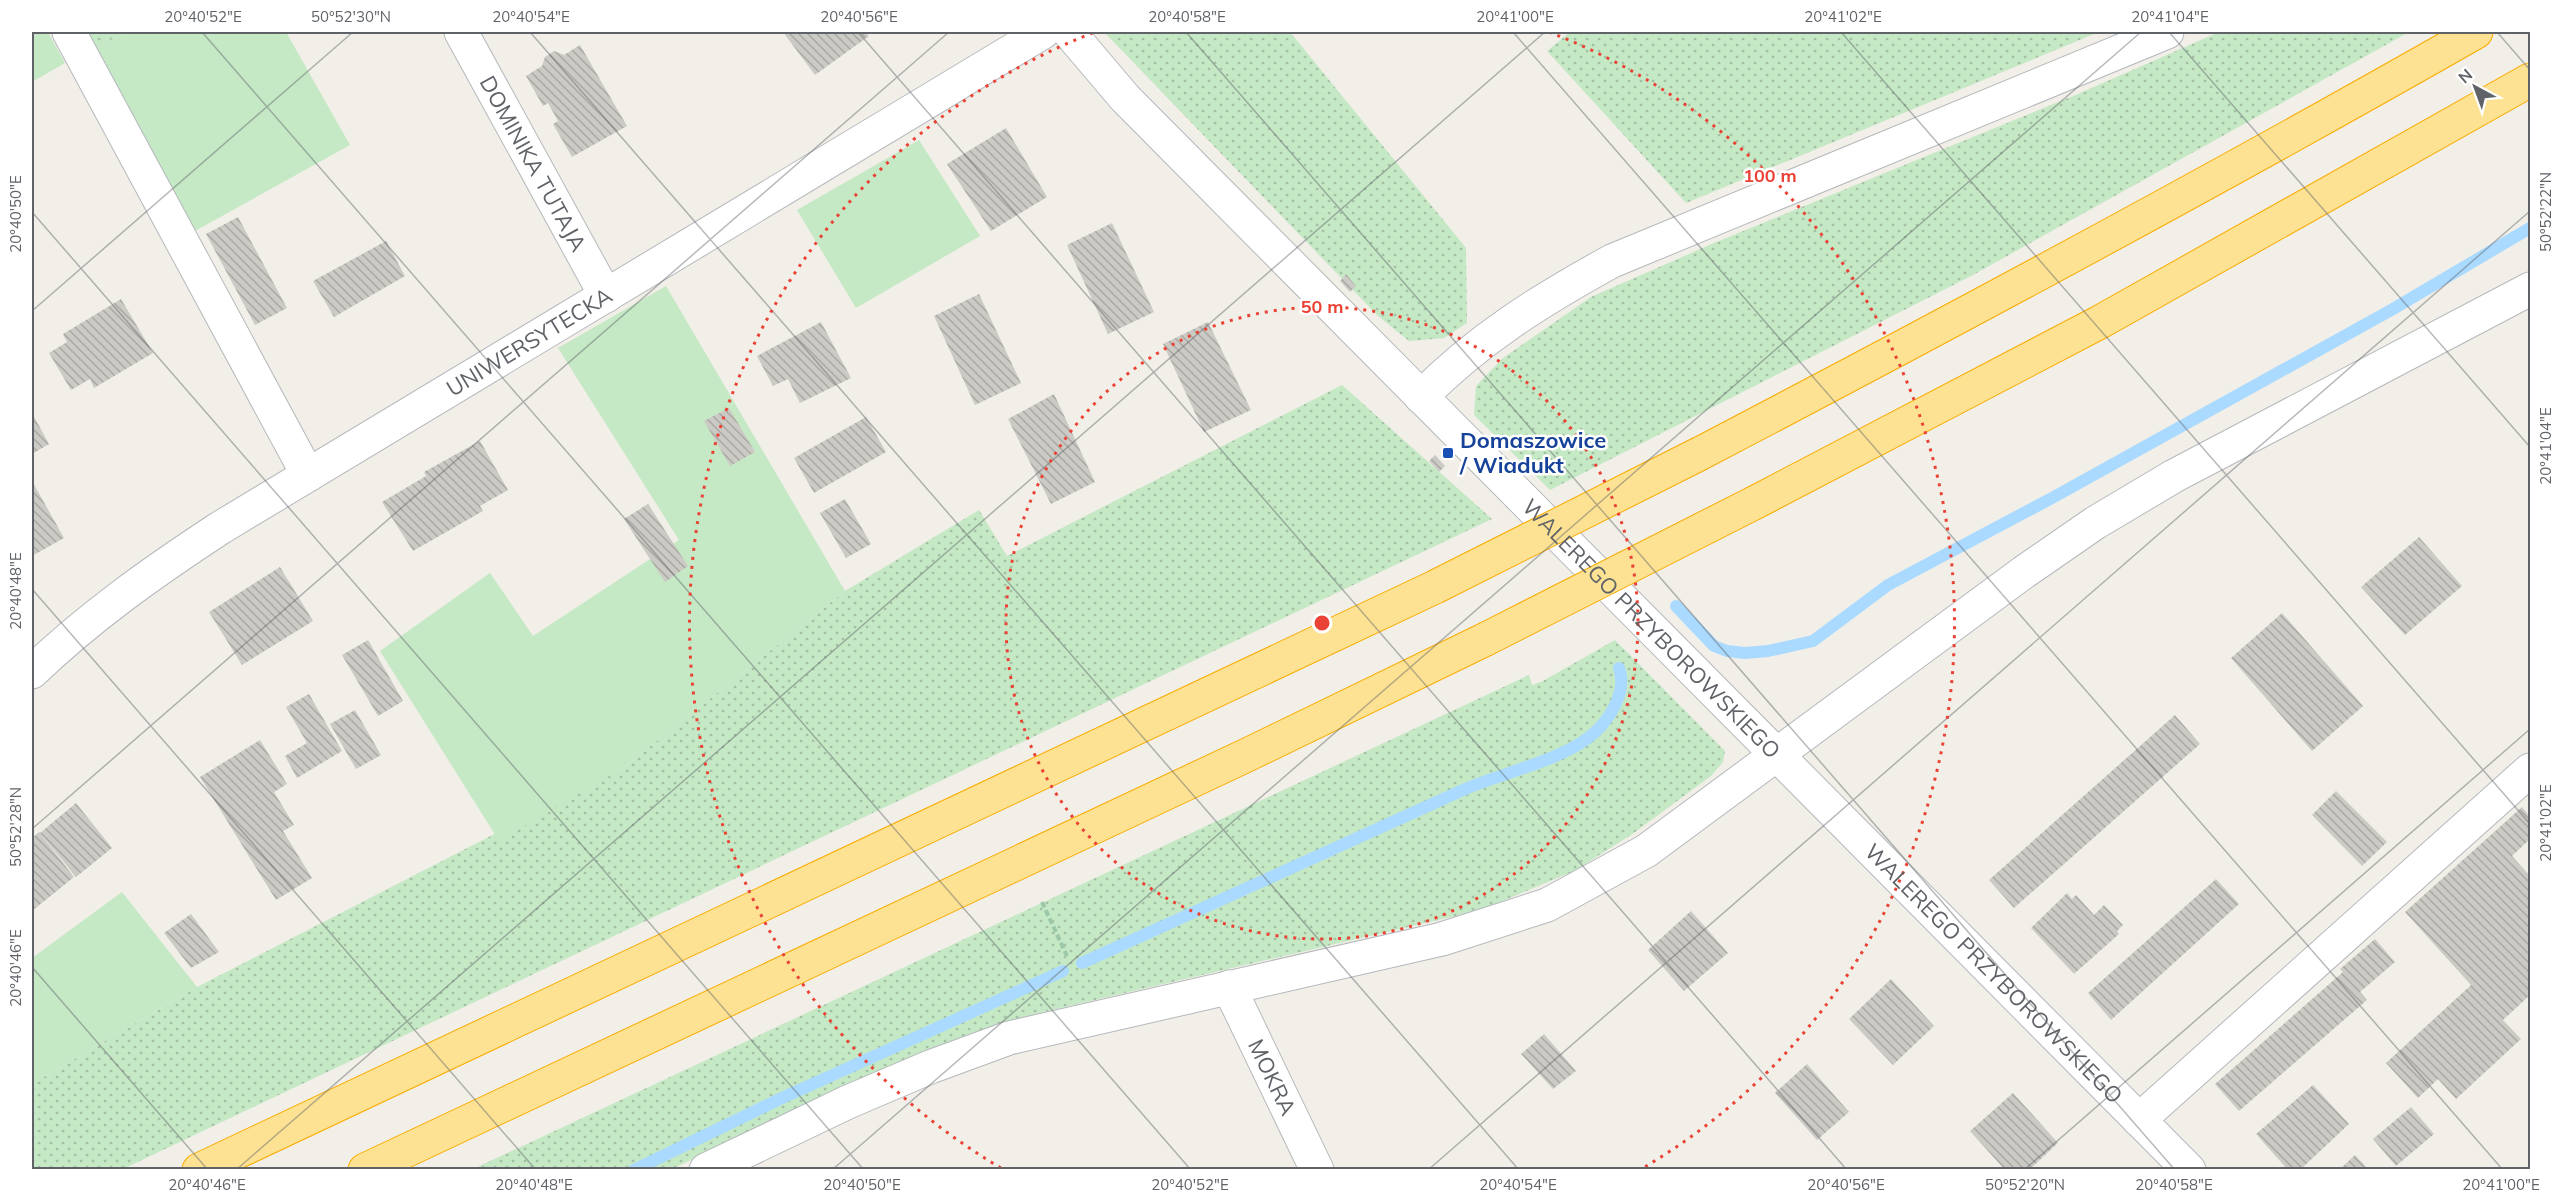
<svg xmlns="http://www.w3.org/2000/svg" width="2562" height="1201" viewBox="0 0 2562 1201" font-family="Mulish,sans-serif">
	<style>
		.grass { fill: url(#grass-dots) }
		.green { fill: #c5e8c5 }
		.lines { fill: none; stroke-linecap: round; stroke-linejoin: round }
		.stream { stroke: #aadaff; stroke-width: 12 }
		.building { fill: url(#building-back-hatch) }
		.minor-casing { stroke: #b5b8bc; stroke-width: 35 }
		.highway-casing { stroke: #f9ab00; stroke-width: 35 }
		.path { stroke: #9cc7a9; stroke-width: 4; stroke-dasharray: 6 3; stroke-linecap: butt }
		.minor { stroke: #fff; stroke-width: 33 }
		.highway { stroke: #fde293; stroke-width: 33 }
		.highway-bridge-casing { stroke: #f9ab00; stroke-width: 35; stroke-linecap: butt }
		.highway-bridge { stroke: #fde293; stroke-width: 33 }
		.ticks { fill: none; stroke: #5f6368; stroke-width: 1.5; stroke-opacity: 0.45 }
		.ring { fill: none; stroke: #ea4335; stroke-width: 3; stroke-dasharray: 3 6 }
		.transit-dot { fill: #1a4fb4; stroke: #fff; stroke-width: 2 }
		.labels { text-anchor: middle; stroke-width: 5; stroke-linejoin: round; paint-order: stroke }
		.street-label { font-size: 22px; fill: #5f6368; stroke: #fff }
		.transit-label { font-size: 22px; font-weight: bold; fill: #164399; stroke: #fff; text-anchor: start }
		.centre { fill: #ea4335; stroke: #fff; stroke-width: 3 }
		.ring-label { font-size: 18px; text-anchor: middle; font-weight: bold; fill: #ea4335; stroke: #fff; stroke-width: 5; stroke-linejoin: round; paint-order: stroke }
		.neatline { fill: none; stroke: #5f6368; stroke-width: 2 }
		.ticks-label { font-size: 15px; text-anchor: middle; fill: #5f6368 }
	</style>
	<defs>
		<pattern id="grass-dots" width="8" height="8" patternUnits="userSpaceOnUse" patternTransform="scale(1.5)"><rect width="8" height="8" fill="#c5e8c5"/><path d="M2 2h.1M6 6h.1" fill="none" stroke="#a3c0a4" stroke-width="1.8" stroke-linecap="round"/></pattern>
		<pattern id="building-back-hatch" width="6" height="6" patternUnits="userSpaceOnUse" patternTransform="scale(1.5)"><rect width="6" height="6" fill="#cccac5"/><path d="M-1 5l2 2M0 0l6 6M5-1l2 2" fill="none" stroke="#a9a8a4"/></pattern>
	</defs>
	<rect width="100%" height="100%" fill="#f1efe8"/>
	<!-- grass -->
	<path class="grass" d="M86,32H127L95,48Z
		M1104,32H1290L1466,248L1467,323L1444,338L1409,341L1378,316Z
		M1570,32H2099L1686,203L1547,51Z
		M2219,32H2409L1973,275L1550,490L1474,415L1476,386L1503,358L1591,297L1714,243L2078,94Z
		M1342,385L1492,519L123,1169H32V1084L197,987L623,768L845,591L979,510L1007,556Z
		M1615,640L1725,751L1723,762L1711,776L1631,835L1574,871L1481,910L1039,1013L969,1034L885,1068L672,1169L471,1170L1529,675L1532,685L1541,682Z"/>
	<!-- green -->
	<path class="green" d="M32,32H48L65,63L32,82Z
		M127,32H286L350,145L195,231L95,48Z
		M919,140L980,236L856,308L797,210Z
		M666,286L845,591L623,768L499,841L380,651L490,573L533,636L679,540L558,348Z
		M122,892L197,987L32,1084V958Z"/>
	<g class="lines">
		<!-- stream -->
		<path class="stream" d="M1676,606L1714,646L1727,651L1745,653L1768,651L1813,641L1888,585L2052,498L2393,309L2530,228
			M1082,963C1209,905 1336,848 1463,790C1499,774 1558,761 1588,738C1608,723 1628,693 1619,668
			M634,1170L784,1097L1063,971"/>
	</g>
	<!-- building -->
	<path class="building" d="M783,32H865L869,36L815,75Z
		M580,45L627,126L572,157L553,124L558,121L548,103L543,106L526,76L542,66L545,57L554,51L564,55Z
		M1006,128L1047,197L991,231L947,164Z
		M238,217L287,308L255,325L206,234Z
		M1112,223L1154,312L1108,334L1067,245Z
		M386,241L405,276L334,317L313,281Z
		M1346,274L1356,286L1350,292L1340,281Z
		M979,294L1021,383L975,405L934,316Z
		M121,299L153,353L94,388L90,379L71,390L49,353L67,342L63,334Z
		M821,322L851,378L800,403L788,379L773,386L757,356Z
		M1208,322L1251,410L1204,432L1163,344Z
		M1054,394L1095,482L1051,504L1008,419Z
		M729,408L755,452L730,466L704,421Z
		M32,413L49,444L32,454Z
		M866,417L886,452L814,493L794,458Z
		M480,441L508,490L480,506L483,511L413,551L382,502L426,476L424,472Z
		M1435,455L1445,466L1439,472L1429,461Z
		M32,481L64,538L32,556Z
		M845,499L871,544L846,558L820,513Z
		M648,504L688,566L665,582L624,519Z
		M2419,537L2462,586L2405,635L2361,587Z
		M280,567L313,621L242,665L209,612Z
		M2282,613L2363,706L2312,751L2231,658Z
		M368,640L403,701L378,716L342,655Z
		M309,694L342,751L297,778L285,756L307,743L286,707Z
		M355,710L381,755L356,769L330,724Z
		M2175,715L2200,744L2014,908L1989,880Z
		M260,740L287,784L274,792L294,825L283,831L312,878L276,900L200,777Z
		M2336,791L2387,842L2362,866L2312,815Z
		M76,803L112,848L76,877L40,833Z
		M2522,807L2530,817V839L2512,856L2530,876V995L2503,1020L2521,1039L2456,1099L2438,1079L2418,1098L2386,1063L2471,985L2405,912Z
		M39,832L74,877L32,911V838Z
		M2216,879L2239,904L2111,1020L2088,993Z
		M2067,893L2072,899L2076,895L2094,915L2104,905L2123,925L2117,931L2119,934L2074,974L2031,928Z
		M1691,911L1728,953L1684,991L1648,950Z
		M191,914L219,952L191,968L164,933Z
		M2375,939L2395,962L2360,992L2367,1000L2239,1111L2215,1084L2343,972L2340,969Z
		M1891,979L1934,1026L1893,1065L1849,1019Z
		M1544,1034L1576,1071L1553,1089L1521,1054Z
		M1807,1064L1849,1112L1817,1140L1775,1093Z
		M2313,1085L2349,1124L2300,1170H2288L2256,1134Z
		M2013,1093L2058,1143L2029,1170H2005L1970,1131Z
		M2411,1107L2434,1134L2396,1166L2373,1139Z
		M2355,1155L2369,1170H2339Z"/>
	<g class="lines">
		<defs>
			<g id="minor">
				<path d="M69,32L308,475"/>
				<path id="s1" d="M461,32L606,296"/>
				<path id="s2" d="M1069,32L1125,98L2189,1170"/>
				<path d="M1421,397C1478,339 1541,300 1612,261L2167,32"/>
				<path id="s3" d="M32,672C89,617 153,572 220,528L1043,32"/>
				<path id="s4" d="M1229,987L1317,1170"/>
				<path d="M2139,1120L2530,770"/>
				<path d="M706,1170L848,1102L930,1067L1009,1038L1442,939L1547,905L1646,851L2024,572L2095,523L2174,476L2530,289"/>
			</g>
			<path id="highway" d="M1701,453C1961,317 2220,178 2476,32
				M1754,503L2100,322L2530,80
				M199,1170L1435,587
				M365,1170L1247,755L1486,639"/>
		</defs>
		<!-- minor casing -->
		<use href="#minor" class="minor-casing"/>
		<!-- highway casing -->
		<use href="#highway" class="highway-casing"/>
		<!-- path -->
		<path class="path" d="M1042,902L1067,956"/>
		<!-- minor -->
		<use href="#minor" class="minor"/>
		<!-- highway -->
		<use href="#highway" class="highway"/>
		<defs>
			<path id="highway-bridge" d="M1435,587L1701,453
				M1486,639L1754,503"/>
		</defs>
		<!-- highway-bridge casing -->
		<use href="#highway-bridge" class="highway-bridge-casing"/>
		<!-- highway-bridge -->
		<use href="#highway-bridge" class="highway-bridge"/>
	</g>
	<!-- ticks -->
	<path class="ticks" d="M202,32L1191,1170M530,32L1519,1170M858,32L1847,1170M1186,32L2175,1170M1513,32L2503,1170M1841,32L2530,824M2169,32L2530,447M2497,32L2530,70M32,212L864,1170M32,311L353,32M32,589L536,1170M32,829L949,32M32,967L208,1170M236,1170L1545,32M832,1170L2141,32M1428,1170L2530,211M2024,1170L2530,729"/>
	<!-- distance rings -->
	<g class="ring">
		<circle cx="1322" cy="623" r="316"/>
		<path d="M1001 1168A633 633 0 0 1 1095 32M1549 32A633 633 0 0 1 1643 1168"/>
	</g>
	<!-- markers -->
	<rect class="transit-dot" x="1442" y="447" width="12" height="12" rx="3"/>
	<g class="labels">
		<!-- street labels -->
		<g class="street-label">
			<text dy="8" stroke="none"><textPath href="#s1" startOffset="150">DOMINIKA TUTAJA</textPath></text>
			<text dy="8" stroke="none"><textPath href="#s3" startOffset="598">UNIWERSYTECKA</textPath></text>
			<text dy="8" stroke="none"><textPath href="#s2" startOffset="834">WALEREGO PRZYBOROWSKIEGO</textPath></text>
			<text dy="8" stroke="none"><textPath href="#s2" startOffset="1320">WALEREGO PRZYBOROWSKIEGO</textPath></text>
			<text dy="8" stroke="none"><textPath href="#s4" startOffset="100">MOKRA</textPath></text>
		</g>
		<!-- transit labels -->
		<g class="transit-label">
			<text x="1460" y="448">Domaszowice<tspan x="1460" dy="25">/ Wiadukt</tspan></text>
		</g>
	</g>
	<circle cx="1322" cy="623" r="9" class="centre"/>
	<g class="ring-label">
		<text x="1770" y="182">100 m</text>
		<text x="1322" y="313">50 m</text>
	</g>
	<!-- border -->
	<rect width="2562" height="1201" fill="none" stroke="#ffffff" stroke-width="66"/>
	<!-- north arrow -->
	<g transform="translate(2475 87) rotate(319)" stroke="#ffffff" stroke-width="4.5" paint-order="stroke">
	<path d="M0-4.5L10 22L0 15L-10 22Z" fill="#5f6368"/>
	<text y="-9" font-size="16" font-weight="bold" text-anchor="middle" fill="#5f6368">N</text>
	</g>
	<rect x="33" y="33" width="2496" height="1135" class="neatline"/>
	<g class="ticks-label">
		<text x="203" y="22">20°40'52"E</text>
		<text x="351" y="22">50°52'30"N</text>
		<text x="531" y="22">20°40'54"E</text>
		<text x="859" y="22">20°40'56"E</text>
		<text x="1187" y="22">20°40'58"E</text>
		<text x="1515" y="22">20°41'00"E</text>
		<text x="1843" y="22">20°41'02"E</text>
		<text x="2170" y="22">20°41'04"E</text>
		<text transform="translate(2546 212) rotate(-90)" y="5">50°52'22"N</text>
		<text transform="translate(16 214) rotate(-90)" y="5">20°40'50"E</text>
		<text transform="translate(2546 446) rotate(-90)" y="5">20°41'04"E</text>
		<text transform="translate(16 591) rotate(-90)" y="5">20°40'48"E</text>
		<text transform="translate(2546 823) rotate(-90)" y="5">20°41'02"E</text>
		<text transform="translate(16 827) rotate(-90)" y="5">50°52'28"N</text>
		<text transform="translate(16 968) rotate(-90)" y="5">20°40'46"E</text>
		<text x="207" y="1190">20°40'46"E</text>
		<text x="534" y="1190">20°40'48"E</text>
		<text x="862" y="1190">20°40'50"E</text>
		<text x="1190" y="1190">20°40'52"E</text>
		<text x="1518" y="1190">20°40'54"E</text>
		<text x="1846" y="1190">20°40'56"E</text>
		<text x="2025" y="1190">50°52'20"N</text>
		<text x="2174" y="1190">20°40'58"E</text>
		<text x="2501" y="1190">20°41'00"E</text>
	</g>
</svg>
